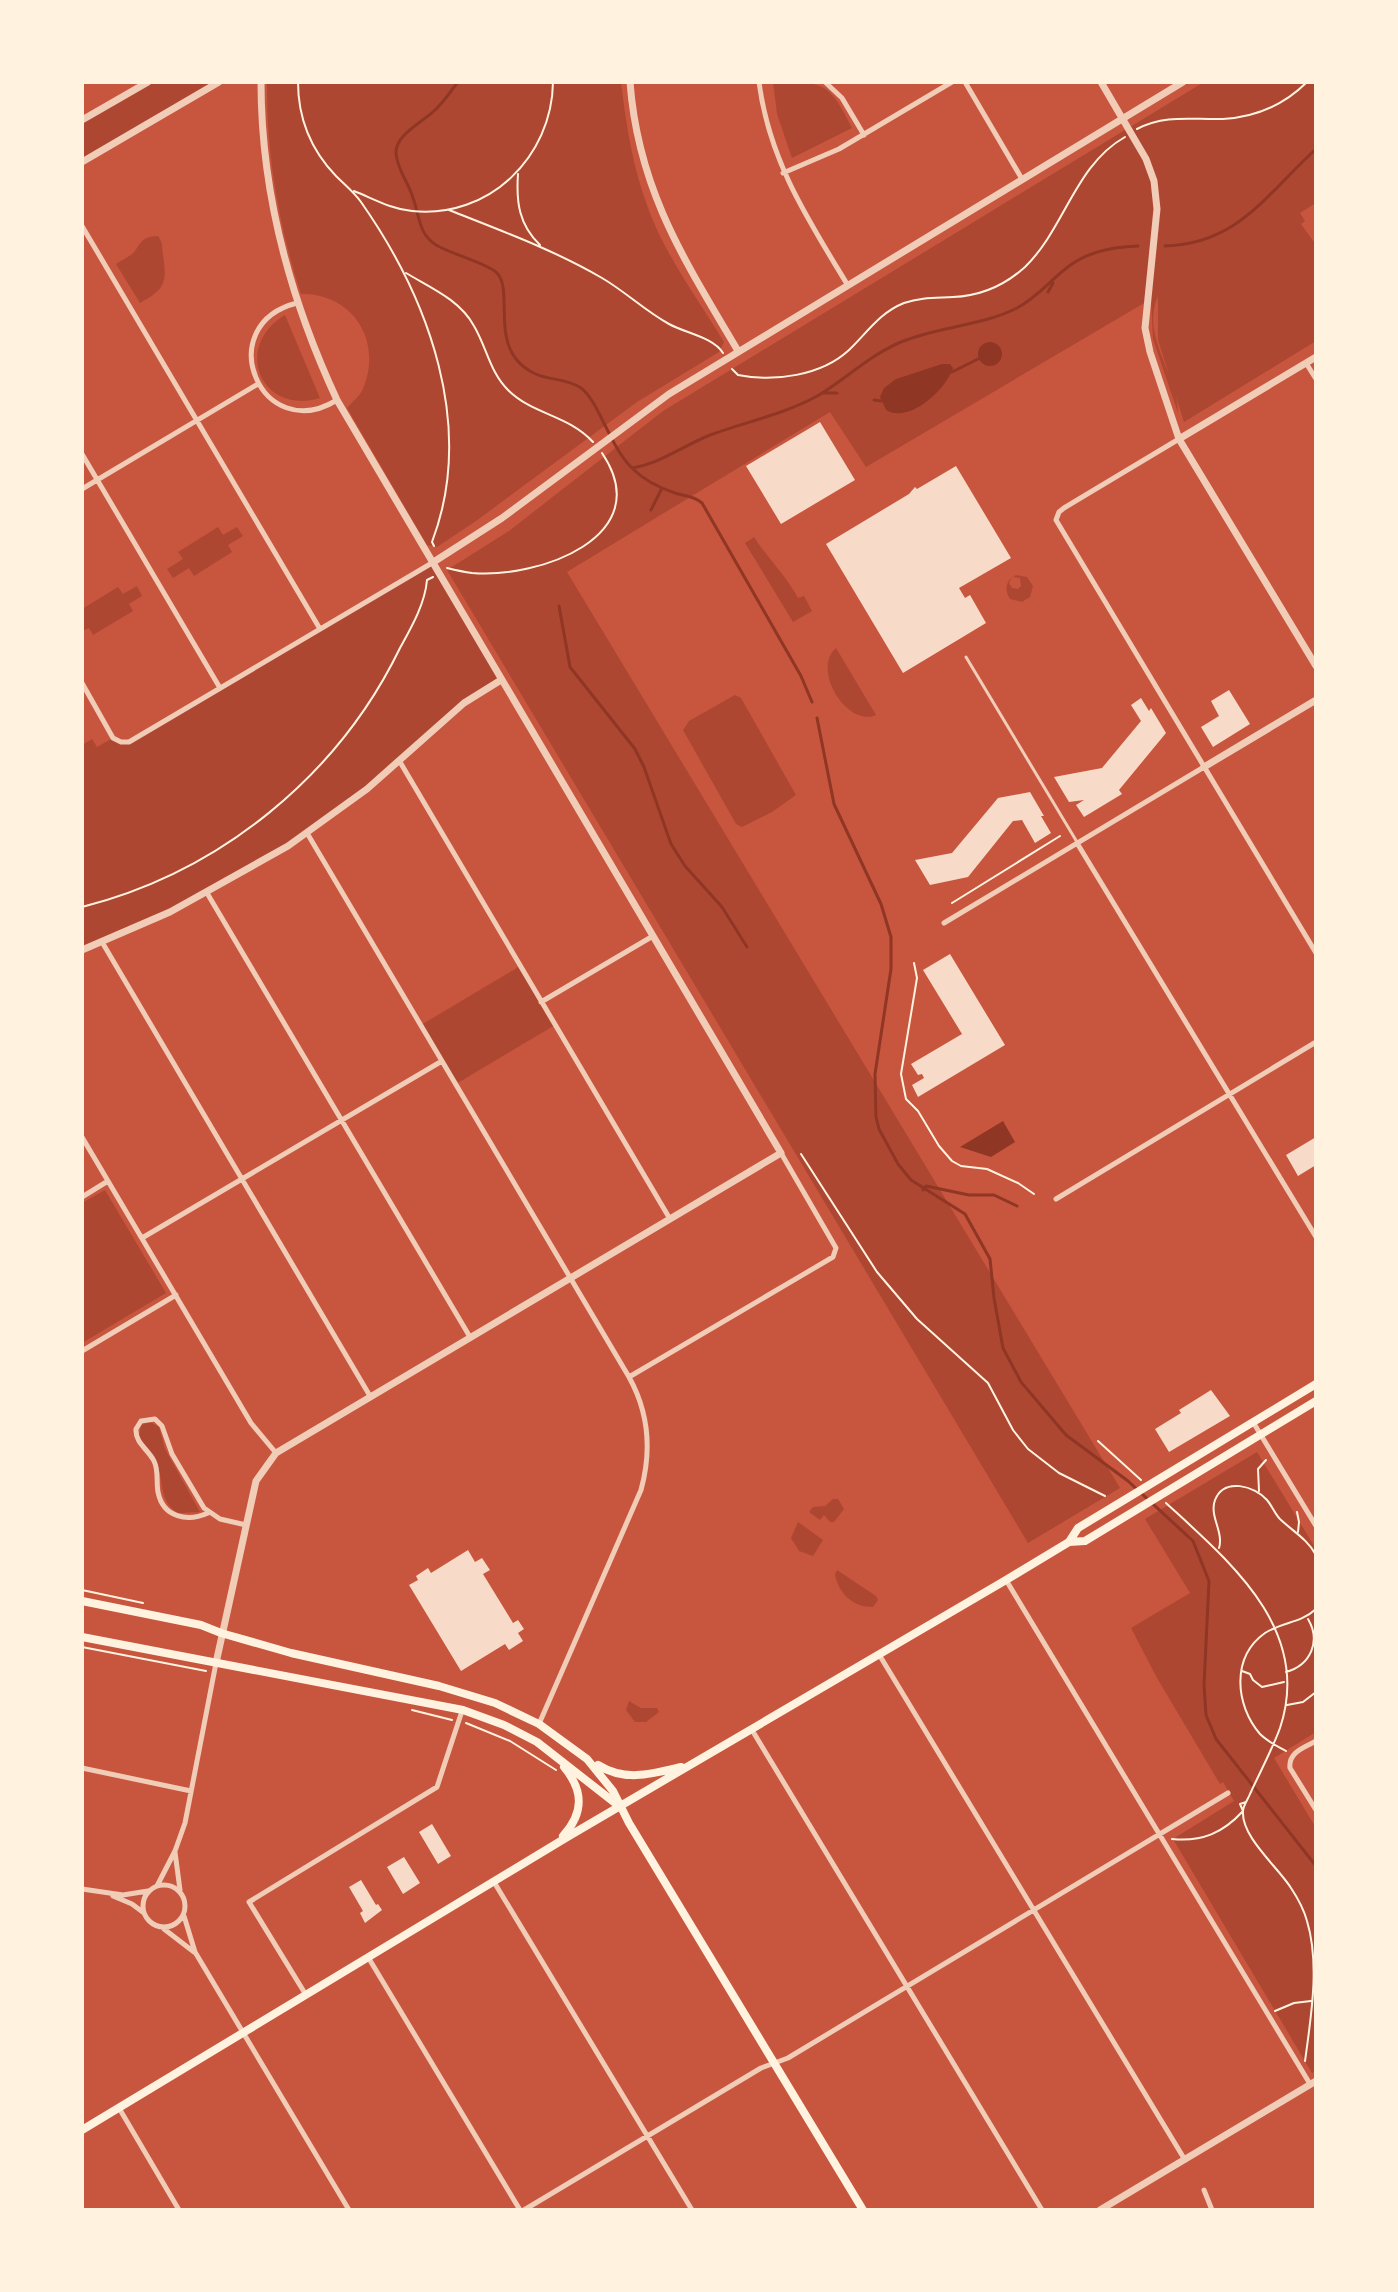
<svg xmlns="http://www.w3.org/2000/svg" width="1398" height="2292" viewBox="0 0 1398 2292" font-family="Manrope,sans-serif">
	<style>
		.green { fill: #ae4732 }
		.water { fill: #8f3625 }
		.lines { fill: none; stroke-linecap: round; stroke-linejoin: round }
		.stream { stroke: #8f3625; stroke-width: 3 }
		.building { fill: #f7dbc8 }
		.path { stroke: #fff3e0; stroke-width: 2 }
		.service { stroke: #f1ccb7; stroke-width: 3 }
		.minor { stroke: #f1ccb7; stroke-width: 5 }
		.tertiary { stroke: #f1ccb7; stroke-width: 7 }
		.secondary { stroke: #fff3e0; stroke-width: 8 }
	</style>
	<rect width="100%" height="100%" fill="#c8553d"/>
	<!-- green -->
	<path class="green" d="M148,82H219L82,162V120Z
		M267,82H621C626,125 633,168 648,208C665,255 698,299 724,342L719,352L637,402L476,521L437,547L427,545L347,408C352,402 360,396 363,389C383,341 353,293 301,294C279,227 266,153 267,82Z
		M773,82C823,82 829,81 852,128L792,158L777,114Z
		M1204,82H1316V203L1300,213L1305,221L1301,224L1316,245V341L1184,422L1158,340V296C1140,336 1178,374 1178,413L1153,339L1151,299L866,467L830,412L567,572L1120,1488L1028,1543L447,570L509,531L663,411Z
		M158,236C163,243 162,247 163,255C167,282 166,289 140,303L116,264C122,260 131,256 135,251C141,241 145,236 158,236Z
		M285,315L320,398C261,416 232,347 285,315Z
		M218,527L223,535L237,527L243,536L228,545L232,552L194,576L189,568L173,578L167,569L183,559L178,552Z
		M754,537C768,559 786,575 798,598L804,596L812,611L793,622L745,543Z
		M432,563L501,680L471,698L337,812L216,888L82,950V745L92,739L97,747L113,738L129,742Z
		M1016,575L1027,577L1033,586L1030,597L1022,602L1010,599C1005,591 1005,584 1012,577L1009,583L1012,588L1018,589L1021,586L1020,578L1013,577Z
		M137,586L142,596L129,604L133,611L93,635L89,628L82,631V609L118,587L123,594Z
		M836,648L876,715C847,728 811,669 836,648Z
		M735,695L741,698L796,795L772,812L742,827L736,824L683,730L689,721Z
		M520,966L555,1025L456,1084L421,1025Z
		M105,1190L166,1293L82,1343V1203Z
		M150,1422L159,1427L165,1449L200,1512L178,1513C157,1500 165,1479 155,1459C151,1451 144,1444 139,1437L141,1425Z
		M1257,1452L1316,1549V1732L1274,1758L1316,1828V2071L1312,2073L1173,1839L1234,1801L1223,1782L1220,1784L1157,1678L1131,1628L1190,1593L1145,1519Z
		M833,1499H838L844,1509L834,1522H830L824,1515L820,1520L809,1512L813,1507L825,1506Z
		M798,1522L823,1540L813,1556L799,1551L791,1538Z
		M837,1570L876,1596L878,1600L873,1607C853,1607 839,1594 835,1575Z
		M629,1701L641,1708H657L659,1712L646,1722H635L626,1710Z"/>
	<!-- water -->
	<path class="water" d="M978 354a12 12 0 1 1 24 0a12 12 0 1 1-24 0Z
		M942,364H950L953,368C946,390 909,424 886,410L880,397L884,388L896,379Z
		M1003,1121L1015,1142L991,1157L960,1147Z"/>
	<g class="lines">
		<!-- stream -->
		<path class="stream" d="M458,82C450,92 444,102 435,110C423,122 395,135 396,153C397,170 409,183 413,198C420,217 418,233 436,245C451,254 489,264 497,273C512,289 495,333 516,359C536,384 563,375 581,388C599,401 610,448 633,469C644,480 660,488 675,493C685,496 694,496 702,503L801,676L812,702
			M1165,246C1239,244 1267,193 1316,149
			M1048,292L1053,283
			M952,372L982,357
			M824,393H837
			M874,400L881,401
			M632,468C661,463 683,446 710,435C748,421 783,415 819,395C847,378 870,355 901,342C939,326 982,326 1017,308C1036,298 1048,283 1064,270C1085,252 1111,247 1138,246
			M651,510L662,488
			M559,606L570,667L635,749L644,767L671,844L685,866L722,907L747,947
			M817,718L834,804L881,904L891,937V969L875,1074L876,1117L879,1129L898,1164L911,1180L965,1214L990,1259L994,1298L1003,1348L1021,1382L1066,1435L1128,1481L1193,1541L1209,1581L1204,1685L1206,1715L1216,1739L1316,1866
			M923,1190L926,1186L969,1195H994L1017,1206"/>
	</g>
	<!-- building -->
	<path class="building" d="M820,422L855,480L781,524L746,466Z
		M956,466L1011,558L959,588L965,598L970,595L986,623L903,673L826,544L909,494L915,487L917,489Z
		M1229,690L1250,724L1213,747L1201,727L1219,716L1211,701Z
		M1141,698L1149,711L1151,708L1166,733L1119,790L1122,794L1084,817L1076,805L1084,800L1069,802L1054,777L1102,768L1141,721L1131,705Z
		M1030,792L1044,816H1041L1051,833L1035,843L1022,820L1013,821L968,877L930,885L915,860L952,853L998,798Z
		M950,954L1005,1045L918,1097L912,1085L924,1078L922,1074L918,1075L911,1064L962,1034L923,970Z
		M1316,1137V1165L1298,1176L1286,1155Z
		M1211,1390L1230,1416L1169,1452L1155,1429L1181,1413L1179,1410Z
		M468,1550L475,1562L482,1558L490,1570L483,1574L513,1623L518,1620L524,1629L518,1633L523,1641L509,1650L505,1644L461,1671L409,1585L418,1580L416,1576L428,1568L431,1573Z
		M432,1824L451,1856L438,1864L419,1832Z
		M404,1857L420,1883L403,1894L387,1867Z
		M361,1880L376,1905L378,1904L382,1910L365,1923L360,1913L363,1911L349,1887Z"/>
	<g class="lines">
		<!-- path -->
		<path class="path" d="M298,82C298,118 311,150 336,176C345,185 354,192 361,202C429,299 476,426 432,542L434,546
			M1137,129C1166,114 1192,120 1223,119C1256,117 1284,105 1307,82
			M518,174C516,202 519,225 540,245
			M354,191C374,199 391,209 412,211C489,219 552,157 553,82
			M449,210C502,231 554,250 602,278C626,292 645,311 669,324C685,333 713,337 723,353
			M406,273C431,288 460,300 474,326C487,348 490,373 509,391C534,415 568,415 593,442
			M732,369L738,375C774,382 821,376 849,350C867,333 879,313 904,303C921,297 936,298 953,297C980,296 1005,285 1025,267C1065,228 1075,165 1125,137
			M447,568C455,570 464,572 472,573C537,579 659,537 602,453
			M952,903L1060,836
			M82,907C220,872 338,776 400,648C411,628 425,604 427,580L433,577
			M914,963L917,978L901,1074L906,1099L918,1111L939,1146L952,1161L961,1166L987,1169L1018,1183L1034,1194
			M801,1154L877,1272L917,1319L988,1383L1013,1430L1028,1449L1059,1473L1105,1496
			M1098,1441L1141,1480
			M1259,1491L1258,1469L1266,1460
			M1166,1503C1230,1562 1313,1630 1280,1728C1272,1750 1260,1772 1250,1794C1248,1799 1243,1806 1243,1811C1241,1837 1278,1867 1291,1888C1297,1897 1304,1910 1307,1921C1320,1964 1311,2017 1305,2061
			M1297,1512L1299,1522L1298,1532
			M1219,1548C1224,1532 1209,1516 1215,1500C1224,1477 1255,1486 1267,1500C1273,1507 1275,1515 1281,1520C1294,1532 1308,1540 1316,1555
			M82,1590L143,1603
			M82,1647L206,1671
			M1242,1671L1250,1674L1253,1680L1262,1687L1284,1682
			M1286,1672C1311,1665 1321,1641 1308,1619
			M1287,1705L1303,1702L1316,1692
			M412,1710L452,1720
			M466,1723L510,1741L556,1770
			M1286,1751C1277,1746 1268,1742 1260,1734C1235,1705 1231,1657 1265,1633C1282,1622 1301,1623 1316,1609
			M1172,1839C1202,1842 1223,1833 1243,1811L1240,1804L1246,1802
			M1275,2011L1294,2003L1311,2001"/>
		<!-- service -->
		<path class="service" d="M966,657L1077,842"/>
		<!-- minor -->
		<path class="minor" d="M759,82C769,160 807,218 847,284
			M825,82L842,98L864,135
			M965,82L1022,179
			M783,173L839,149L952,82
			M82,226L320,629
			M297,303C210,325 261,447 337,400
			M1306,363L1316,379
			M1179,439L1064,508L1059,512L1056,520L1316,953
			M82,454L220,688
			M82,489L258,384
			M82,683L113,738L121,742H129L432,563
			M400,762L670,1219
			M307,833L629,1377C649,1413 652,1450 641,1490L539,1724
			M1077,843L1316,1237
			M207,893L470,1337
			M944,923L1204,767
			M102,942L370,1396
			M541,1002L653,936
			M82,1137L251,1423L276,1453
			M82,1197L108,1181
			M1056,1199L1316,1042
			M142,1238L442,1061
			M82,1351L176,1295
			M629,1377L833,1257L836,1248L781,1153
			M1253,1422L1316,1526
			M208,1513C188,1522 163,1518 158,1492C156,1482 159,1471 154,1461C148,1449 135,1443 136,1429L141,1421L155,1419L162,1426L172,1454L204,1508L220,1519L246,1525
			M1006,1580L1310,2084
			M880,1656L1185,2160
			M752,1730L1042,2210
			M1316,1741C1305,1747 1288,1752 1290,1768L1316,1810
			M82,1768L191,1791
			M175,1852L180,1890
			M494,1882L692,2210
			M143 1906a21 21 0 1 1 42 0a21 21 0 1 1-42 0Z
			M157,1886L175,1851L185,1823L216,1663
			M82,1889L123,1895L148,1891
			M113,1896L132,1904L144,1913
			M184,1916L195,1952L349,2210
			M164,1929L194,1952
			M368,1957L520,2210
			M306,1995L249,1902L437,1787L462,1711
			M119,2108L179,2210
			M1204,2190L1212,2210
			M524,2210L761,2068L788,2058L1228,1793"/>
		<!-- tertiary -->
		<path class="tertiary" d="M630,82C638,190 685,261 738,351
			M1101,82L1146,159L1154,181L1157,209L1145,328L1150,352L1179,439L1316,666
			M82,120L148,82
			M82,162L219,82
			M1179,439L1316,357
			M432,563L502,518L669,394L1183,82
			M1204,767L1316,700
			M82,950L170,912L288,846L367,789L464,703L501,680
			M216,1663L256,1481L276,1453L781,1153L337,400C290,299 261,194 261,82
			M1100,2210L1316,2081"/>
		<!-- secondary -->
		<path class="secondary" d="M1069,1542L1085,1541L1316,1401
			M82,1601L201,1625L221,1633L291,1653L439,1686L495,1703L539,1724L587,1759L613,1791L629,1823L863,2210
			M82,1637L463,1710L504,1725L537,1742L619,1806
			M598,1765C625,1782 652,1774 681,1767
			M563,1836C584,1813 584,1791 564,1767
			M82,2130L569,1836L1006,1580L1069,1542L1078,1528L1316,1384"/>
	</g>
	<!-- border -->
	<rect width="1398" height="2292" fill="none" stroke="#fff3e0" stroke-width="168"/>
</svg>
